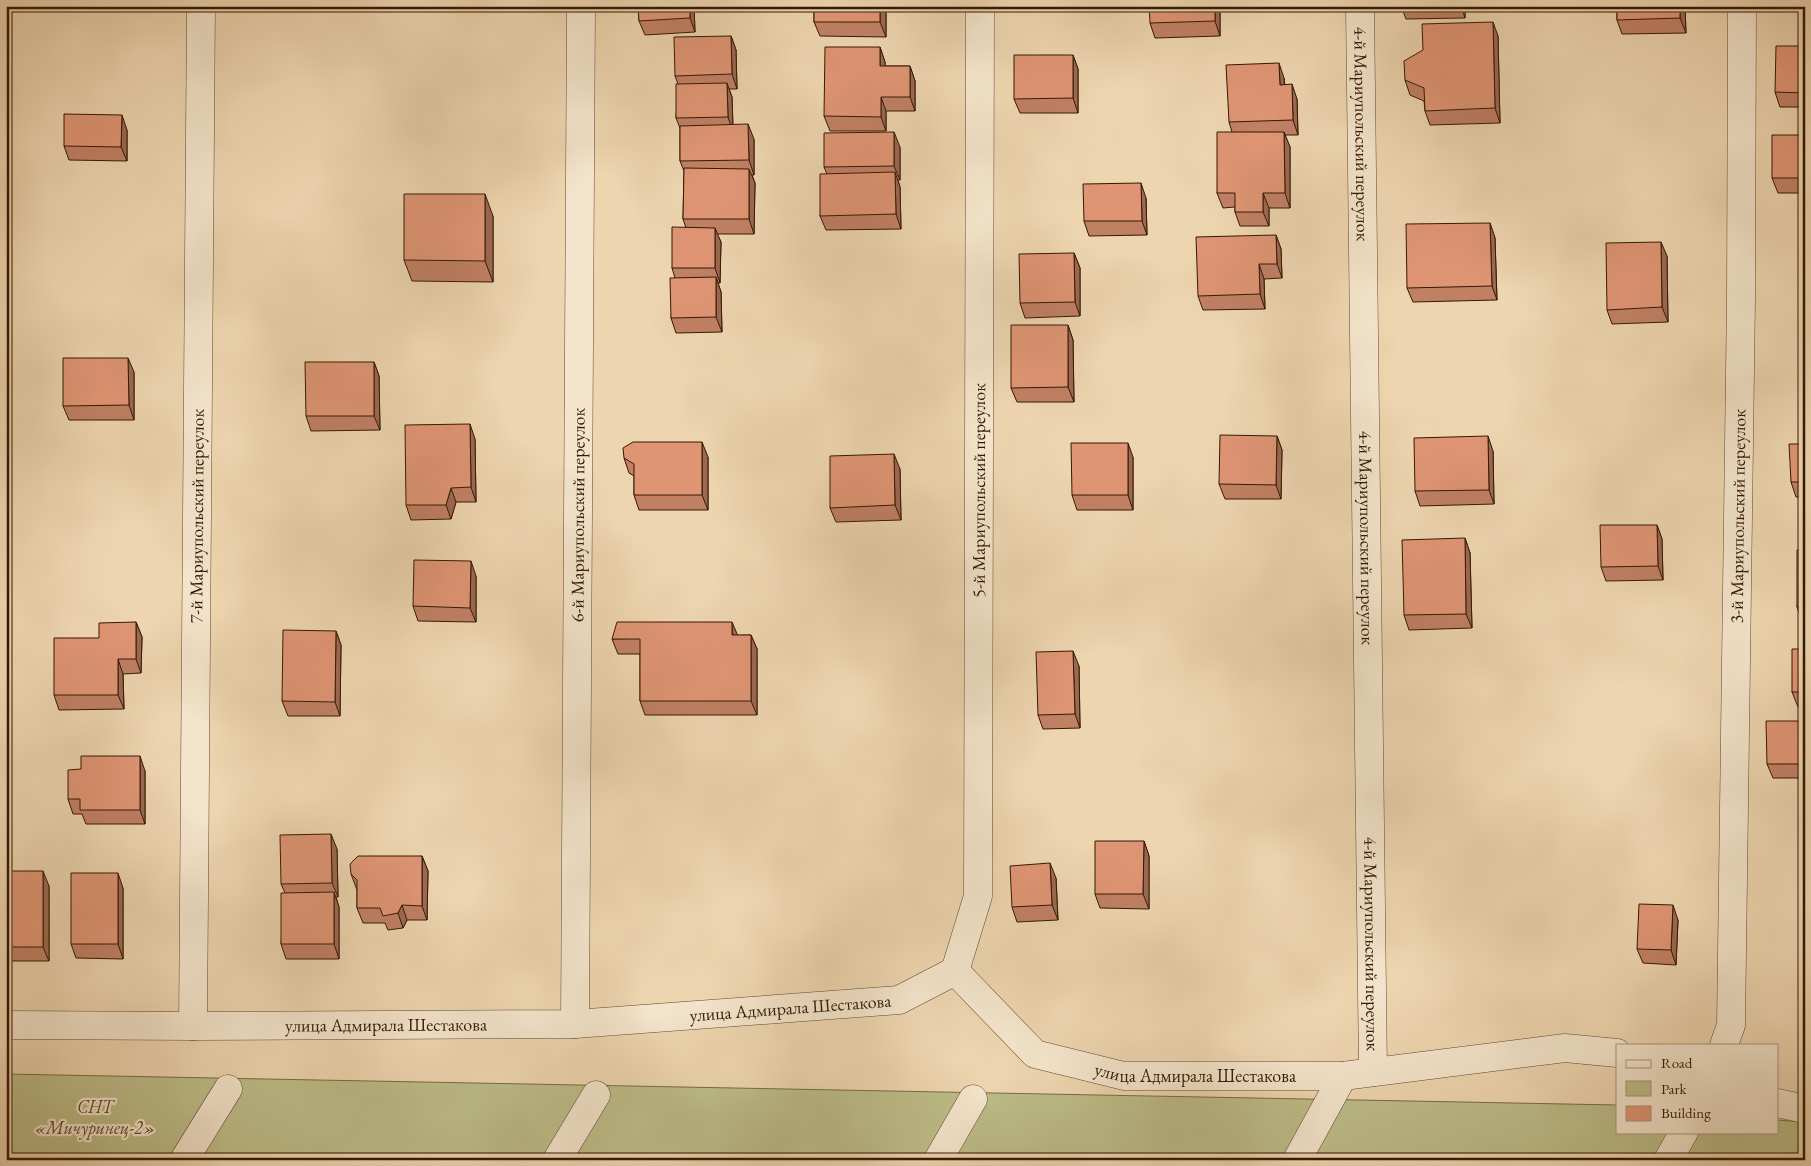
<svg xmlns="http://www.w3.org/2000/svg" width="1811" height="1166" viewBox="0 0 1811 1166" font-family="'EB Garamond',serif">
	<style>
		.green { fill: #bcbc88; stroke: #786a46 }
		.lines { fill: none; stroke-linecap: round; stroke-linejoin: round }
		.minor-casing { stroke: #634730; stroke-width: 29 }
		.minor { stroke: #f3e4cb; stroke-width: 28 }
		.wall { fill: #c08064; stroke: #351805 }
		.shaded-wall { fill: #9c6851; stroke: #351805 }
		.building { fill: #df9574; stroke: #351805 }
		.labels { text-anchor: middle; stroke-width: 4.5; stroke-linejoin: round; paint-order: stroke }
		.street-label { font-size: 18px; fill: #351805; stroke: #f3e4cb }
		.park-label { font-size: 18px; font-style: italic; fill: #5e492c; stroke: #f3e4cb }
	</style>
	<rect width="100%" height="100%" fill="#edd5af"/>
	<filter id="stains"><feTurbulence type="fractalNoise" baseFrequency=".004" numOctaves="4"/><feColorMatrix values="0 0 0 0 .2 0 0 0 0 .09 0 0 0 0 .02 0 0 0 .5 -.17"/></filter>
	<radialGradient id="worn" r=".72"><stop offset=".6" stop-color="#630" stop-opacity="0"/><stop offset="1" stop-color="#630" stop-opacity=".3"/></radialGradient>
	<!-- green -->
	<path class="green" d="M6,1074L1617,1105V1132H1777V1120L1805,1122V1160H6Z"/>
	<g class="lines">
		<defs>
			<g id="minor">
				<path id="s1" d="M1360,6L1373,1072"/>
				<path id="s2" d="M955,971L978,896L980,6"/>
				<path id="s3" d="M955,971L1035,1054L1124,1076H1343L1565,1048L1617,1053"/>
				<path id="s4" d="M575,1024L581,6"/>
				<path id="s5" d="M6,1025L193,1026L575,1024L899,1000L955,971"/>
				<path id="s6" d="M193,1026L201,6"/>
				<path id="s7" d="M1724,1045L1731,1025L1741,299L1742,6"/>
				<path d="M1777,1103L1805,1109"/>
				<path d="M184,1160L228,1089"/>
				<path d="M557,1160L596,1095"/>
				<path d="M938,1160L973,1099"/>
				<path d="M1297,1160L1343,1076"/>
				<path d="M1668,1160L1684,1132"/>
			</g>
		</defs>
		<!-- minor casing -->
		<use href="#minor" class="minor-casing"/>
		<!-- minor -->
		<use href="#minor" class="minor"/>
	</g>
	<!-- wall -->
	<path class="wall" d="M638,6H694L695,32L645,35L639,21Z
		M814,6H886V37L820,36L814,22Z
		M1220,6V36L1155,38L1150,23Z
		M1401,6H1465V18L1406,19Z
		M1617,6H1685L1686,33L1622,34L1617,20Z
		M731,36L736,50L737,89H729L732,97L733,125L754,139V175H752L755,183L754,234H717L721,242L720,283H718L721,292L722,332L676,333L671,318L675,278L672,268L686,228L683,219L684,171L680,161V128L676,118L678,84L675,76Z
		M1498,36L1500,123L1430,125L1425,111L1424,101L1410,95L1405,80Z
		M1805,46V107H1780L1775,92Z
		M880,47L885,62V66H910L915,81V111H886V131H830L824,116Z
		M1073,55L1078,69V113H1020L1014,99Z
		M1284,78L1285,85L1297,99L1298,135H1285L1290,147V208H1269V226H1240L1235,212V207L1223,208L1217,193L1232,132L1229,122Z
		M127,130V161L69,160L64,146Z
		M1805,135V193H1778L1772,178Z
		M900,147V180H898L900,187L901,229L826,230L820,216L827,174L824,167Z
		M1146,198L1147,235L1089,236L1084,221Z
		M493,216V282L412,281L404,260Z
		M1490,223L1495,238L1497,300L1413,302L1407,288Z
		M1276,235L1281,249L1282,278L1264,279L1265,309L1203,310L1198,296Z
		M1074,253L1080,268V316L1025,318L1020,303Z
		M1667,256L1668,322L1612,324L1607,310Z
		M1068,325L1073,340L1074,402H1017L1011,388Z
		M374,362L379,376L380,430L311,431L306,416Z
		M134,372V420H69L63,406Z
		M1277,436L1282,450L1281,499H1225L1219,484Z
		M475,439L476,502H456L451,519L411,520L406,505Z
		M1805,444V497H1796L1791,482Z
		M1493,451L1494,504L1420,506L1415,491Z
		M708,457V510H639L634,495V476L629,473L624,458Z
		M1133,457V510H1077L1072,495Z
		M900,469L901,520L836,522L830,508Z
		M1657,525L1662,539L1663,580L1606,581L1601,567Z
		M1465,538L1470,553L1472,628L1409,630L1404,615Z
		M1805,550V621H1802L1797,607Z
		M476,576V622L418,621L413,606Z
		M136,622L142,637L141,673L123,674L124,709L59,710L54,695L99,638Z
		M336,631L341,645L340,716H288L282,701Z
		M751,635L757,649V715H645L640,701V654H618L612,639Z
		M1805,649V707H1798L1792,692Z
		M1079,666L1080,728L1043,729L1038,715Z
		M1805,721V778H1773L1767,764Z
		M145,771V824H86L82,814H73L68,799Z
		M1144,841L1149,856V909L1100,908L1095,894Z
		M337,849L338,897H336L339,907V959H286L281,944L285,893L281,884Z
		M422,856L428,871L427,920H407L403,928L388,930L385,923H363L357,908V890L351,874Z
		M6,871L49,886V961H6Z
		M1056,878L1058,920L1017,922L1012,907Z
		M123,888V959L76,958L71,944Z
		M1678,920L1676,965L1643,963L1637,949Z"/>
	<!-- shaded-wall -->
	<path class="shaded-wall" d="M690,6H694L695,32L690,18Z
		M880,6H886V37L880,22Z
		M1215,6H1220V36L1215,21Z
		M1461,6H1465V18Z
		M1680,6H1685L1686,33L1680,18Z
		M1493,22L1498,36L1500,123L1495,108Z
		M731,36L736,50L737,89L732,74Z
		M880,47L885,62V81L880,66Z
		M1073,55L1078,69V113L1073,98Z
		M1279,63L1284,78L1285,99L1280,85Z
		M910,66L915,81V111L910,97Z
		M727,83L732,97L733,132L728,117Z
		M1292,84L1297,99L1298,135L1293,120Z
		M881,97L886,111V131L881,117Z
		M122,115L127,130V161L121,147Z
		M748,124L754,139V175L749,160Z
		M894,132L900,147V180L894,166Z
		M1284,132L1290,147V208L1285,193Z
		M749,169L755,183L754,234L749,219Z
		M895,172L900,187L901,229L896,214Z
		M1141,183L1146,198L1147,235L1142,221Z
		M1263,193L1269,208V226L1263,212Z
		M485,194L493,216V282L485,261Z
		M1490,223L1495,238L1497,300L1492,286Z
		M715,228L721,242L720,283L715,268Z
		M1276,235L1281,249L1282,278L1277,264Z
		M1661,242L1667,256L1668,322L1662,307Z
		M1074,253L1080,268V316L1075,302Z
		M1259,264L1264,279L1265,309L1260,294Z
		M716,277L721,292L722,332L716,317Z
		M1068,325L1073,340L1074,402L1068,387Z
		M128,358L134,372V420L129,405Z
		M374,362L379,376L380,430L374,416Z
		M470,424L475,439L476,502L471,487Z
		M1277,436L1282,450L1281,499L1276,485Z
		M1488,436L1493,451L1494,504L1489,490Z
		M702,442L708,457V510L702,495Z
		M1128,443L1133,457V510L1128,495Z
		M894,454L900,469L901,520L895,505Z
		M451,488L456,502L451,519L446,505Z
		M1657,525L1662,539L1663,580L1658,566Z
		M1465,538L1470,553L1472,628L1466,614Z
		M471,561L476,576V622L470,608Z
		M136,622L142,637L141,673L136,659Z
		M732,622L738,636L732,635Z
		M336,631L341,645L340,716L335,702Z
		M751,635L757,649V715L751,701Z
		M1073,651L1079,666L1080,728L1075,714Z
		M118,659L123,674L124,709L118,695Z
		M140,756L145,771V824L140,810Z
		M331,834L337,849L338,897L332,883Z
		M1144,841L1149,856V909L1143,894Z
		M422,856L428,871L427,920L422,906Z
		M1050,863L1056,878L1058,920L1052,905Z
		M43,871L49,886V961L43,947Z
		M118,873L123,888V959L118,944Z
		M334,892L339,907V959L334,944Z
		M402,905L407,920L403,928L398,913Z
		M1673,905L1678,920L1676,965L1671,950Z"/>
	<!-- building -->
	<path class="building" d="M638,6H690V18L639,21Z
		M814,6H880V22H814Z
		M1149,6H1215V21L1150,23Z
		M1617,6H1680V18L1617,20Z
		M1493,22L1495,108L1425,111L1424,88L1405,80L1404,61L1423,50L1422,24Z
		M731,36L732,74L675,76L674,37Z
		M1776,46H1805V93L1775,92Z
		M825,47H880V66H910V97H881V117L824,116Z
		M1014,55H1073V98L1014,99Z
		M1279,63L1280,85L1292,84L1293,120L1229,122L1226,65Z
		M727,83L728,117L676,118V84Z
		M64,114L122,115L121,147L64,146Z
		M748,124L749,160L680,161V126Z
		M894,132V166L824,167V133Z
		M1217,132H1284L1285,193H1263V212H1235V193H1217Z
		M1772,135H1805V178H1772Z
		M684,168L749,169V219H683Z
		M895,172L896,214L820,216V174Z
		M1141,183L1142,221H1084L1083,184Z
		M404,194H485V261L404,260Z
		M1490,223L1492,286L1407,288L1406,224Z
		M672,227L715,228V268H672Z
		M1276,235L1277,264H1259L1260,294L1198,296L1196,237Z
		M1661,242L1662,307L1607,310L1606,243Z
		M1074,253L1075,302L1020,303L1019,254Z
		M716,277V317L671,318L670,278Z
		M1011,325H1068V387L1011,388Z
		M63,358H128L129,405L63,406Z
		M305,362H374V416H306Z
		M470,424L471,487L451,488L446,505H406L405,425Z
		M1220,435L1277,436L1276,485L1219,484Z
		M1488,436L1489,490L1415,491L1414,438Z
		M633,442H702V495H634V464L624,458L623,448Z
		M1071,443H1128V495H1072Z
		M1789,444H1805V482H1791Z
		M894,454L895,505L830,508V456Z
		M1600,525H1657L1658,566L1601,567Z
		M1465,538L1466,614L1404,615L1402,540Z
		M1797,550H1805V607H1797Z
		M414,560L471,561L470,608L413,606Z
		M136,622V659H118V695H54V638H99V623Z
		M617,622H732V635H751V701H640V639H612Z
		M283,630L336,631L335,702L282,701Z
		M1792,649H1805V692H1792Z
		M1073,651L1075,714L1038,715L1036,652Z
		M1766,721H1805V764H1767Z
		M81,756H140V810H80V799H68V770L81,769Z
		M331,834L332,883L281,884L280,835Z
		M1095,841H1144L1143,894H1095Z
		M358,856H422V906L402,905L398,913L383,916L380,908H357V880L351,874L350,864Z
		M1050,863L1052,905L1012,907L1010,866Z
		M6,871H43V947H6Z
		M71,873H118V944H71Z
		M334,892V944H281V893Z
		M1639,904L1673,905L1671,950L1637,949Z"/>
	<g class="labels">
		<!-- street labels -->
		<g class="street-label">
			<text dy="6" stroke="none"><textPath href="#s1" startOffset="128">4-й Мариупольский переулок</textPath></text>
			<text dy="6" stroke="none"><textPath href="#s2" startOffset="484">5-й Мариупольский переулок</textPath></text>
			<text dy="6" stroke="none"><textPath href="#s4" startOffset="509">6-й Мариупольский переулок</textPath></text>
			<text dy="6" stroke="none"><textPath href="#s6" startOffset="510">7-й Мариупольский переулок</textPath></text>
			<text dy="6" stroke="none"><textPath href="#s7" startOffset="530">3-й Мариупольский переулок</textPath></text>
			<text dy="6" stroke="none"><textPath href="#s1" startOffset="532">4-й Мариупольский переулок</textPath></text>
			<text dy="6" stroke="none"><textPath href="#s1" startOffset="938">4-й Мариупольский переулок</textPath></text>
			<text dy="6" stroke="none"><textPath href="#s5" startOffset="785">улица Адмирала Шестакова</textPath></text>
			<text dy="6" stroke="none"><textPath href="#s5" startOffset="380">улица Адмирала Шестакова</textPath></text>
			<text dy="6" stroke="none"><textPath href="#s3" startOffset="278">улица Адмирала Шестакова</textPath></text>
		</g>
		<!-- park labels -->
		<g class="park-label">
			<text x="95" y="1113">СНТ<tspan x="95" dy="21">«Мичуринец-2»</tspan></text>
		</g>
	</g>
	<!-- margin -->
	<rect width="1811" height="1166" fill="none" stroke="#edd5af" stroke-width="25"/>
	<rect x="8" y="8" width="1796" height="1151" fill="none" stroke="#351805" stroke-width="2.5"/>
	<rect x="12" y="12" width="1786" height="1141" fill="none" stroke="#351805"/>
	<!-- legend -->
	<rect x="1616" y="1044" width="162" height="90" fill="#f3e4cb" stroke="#a7927c"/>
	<rect x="1626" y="1060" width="25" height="8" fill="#f3e4cb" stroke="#a7927c"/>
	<text x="1661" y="1068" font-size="15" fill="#351805">Road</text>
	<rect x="1626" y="1081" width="25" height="15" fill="#bcbc88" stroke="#a7927c"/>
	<text x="1661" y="1094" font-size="15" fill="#351805">Park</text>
	<rect x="1626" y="1106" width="25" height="15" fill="#df9574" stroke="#a7927c"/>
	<text x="1661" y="1118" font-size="15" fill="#351805">Building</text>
	<rect width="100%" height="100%" filter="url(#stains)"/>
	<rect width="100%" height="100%" fill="url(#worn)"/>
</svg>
